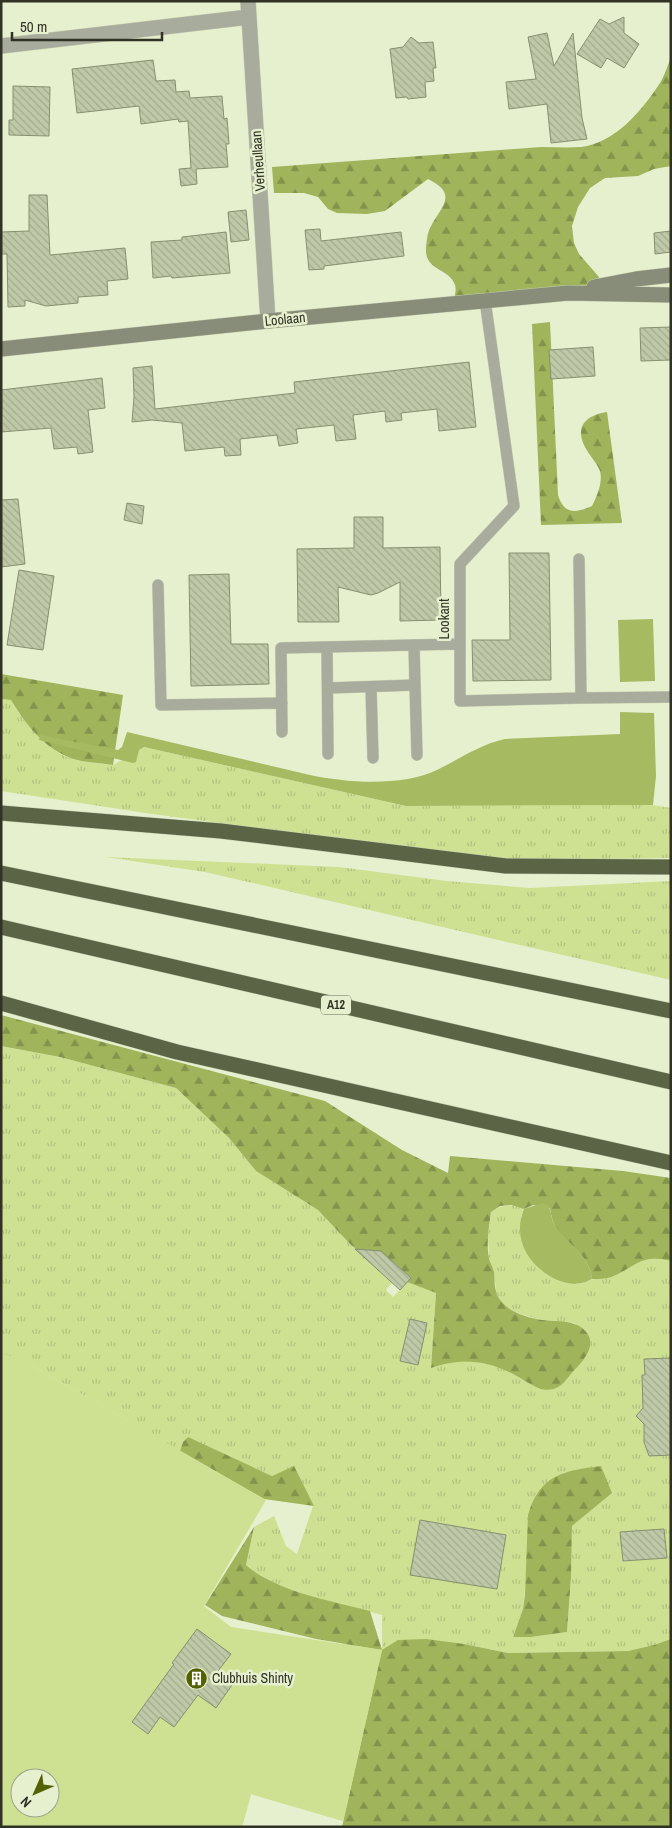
<svg xmlns="http://www.w3.org/2000/svg" width="672" height="1828" viewBox="0 0 672 1828" font-family="'Archivo Narrow',sans-serif">
	<style>
		.grass { fill: url(#grass-tufts); fill-rule: evenodd }
		.forest { fill: url(#forest-firs) }
		.pitch { fill: #cee192; fill-rule: evenodd }
		.water { fill: #a6ba61 }
		.building { fill: url(#building-back-hatch); stroke: #878f70 }
		.lines { fill: none; stroke-linecap: round; stroke-linejoin: round }
		.lane-casing { stroke: #c6ceb0; stroke-width: 12 }
		.street-casing { stroke: #c6ceb0; stroke-width: 16 }
		.secondary-casing { stroke: #c6ceb0; stroke-width: 16 }
		.highway-casing { stroke: #c6ceb0; stroke-width: 16 }
		.lane { stroke: #a8ac9d; stroke-width: 11 }
		.street { stroke: #a8ac9d; stroke-width: 15 }
		.secondary { stroke: #878d78; stroke-width: 15 }
		.highway { stroke: #5c6446; stroke-width: 15 }
		.labels { text-anchor: middle; stroke-width: 5; stroke-linejoin: round; paint-order: stroke }
		.shield { fill: #e7f0ce; stroke: #666b58; stroke-width: 1 }
		.shield-label { font-size: 12px; font-weight: bold; fill: #2f3225 }
		.street-label { font-size: 14px; fill: #2f3225; stroke: #e7f0ce }
		.poi-label { font-size: 14px; fill: #2f3225; stroke: #e7f0ce; text-anchor: start }
	</style>
	<defs>
		<pattern id="grass-tufts" width="24" height="20" patternUnits="userSpaceOnUse" patternTransform="scale(1.25)"><rect width="24" height="20" fill="#cee192"/><path d="M3 7l-1-3M5 7V3M7 7l1-3M15 17l-1-3M17 17v-4M19 17l1-3" fill="none" stroke="#b1c27e"/></pattern>
		<pattern id="forest-firs" width="22" height="20" patternUnits="userSpaceOnUse" patternTransform="scale(1.25)"><rect width="22" height="20" fill="#a0b45b"/><path d="M5 1l3.5 6h-7zM16 11l3.5 6h-7z" fill="#83934b"/></pattern>
		<pattern id="building-back-hatch" width="6" height="6" patternUnits="userSpaceOnUse" patternTransform="scale(1.25)"><rect width="6" height="6" fill="#bfc8a7"/><path d="M-1 5l2 2M0 0l6 6M5-1l2 2" fill="none" stroke="#a4ac90"/></pattern>
	</defs>
	<rect width="100%" height="100%" fill="#e7f0ce"/>
	<!-- grass -->
	<path class="grass" d="M1,699L11,700C25,723 42,746 67,757C79,762 100,763 113,765L144,747L406,806L653,805L671,808V858L522,860L482,858L152,814L1,791Z
		M106,857L339,867L447,881L530,888L671,881V980L205,872Z
		M1,1046L60,1057L176,1088L229,1138L256,1171L318,1210L350,1244L381,1270L380,1272L392,1283L386,1290L393,1297L407,1282L436,1293L431,1368C463,1356 486,1360 516,1375L590,1339L586,1332L574,1323L541,1320L523,1315L507,1308L501,1302L496,1291L494,1272L489,1257L488,1237L491,1212C503,1204 510,1204 524,1209L521,1217L540,1269C549,1275 560,1283 572,1284C582,1285 585,1281 594,1279C599,1278 604,1279 609,1277C634,1267 641,1253 671,1261V1639L654,1645L628,1651L508,1653L464,1644L382,1650L343,1821L251,1794L242,1827H164L342,1643L382,1650V1615C342,1604 276,1592 246,1565L254,1527L274,1516L286,1546L297,1554L313,1506L294,1467L272,1476L188,1438L183,1442L180,1451L33,1366L17,1362L1,1354ZM601,1466L611,1493L572,1526L571,1577L567,1632L531,1637H513L523,1609L527,1567Z"/>
	<!-- forest -->
	<path class="forest" d="M671,57V166L654,169L638,176L605,178L590,188L578,207L572,226L574,243L579,254L599,277L596,286L453,304C454,298 457,290 455,285C449,267 424,272 426,247C427,241 427,234 430,228C440,207 460,195 428,179L385,211L367,214L337,213L328,209L318,197L304,193H274L272,167L541,147C554,147 568,148 581,147C614,143 640,113 658,86C664,78 667,67 671,57Z
		M550,322L558,495C564,515 576,513 592,506C597,496 603,482 600,471C597,463 589,455 585,447C574,426 587,415 607,412L622,523L541,525L532,324Z
		M1,674L123,695L113,765C101,763 78,762 68,757C42,746 25,723 11,700L1,699Z
		M1,1015L325,1101L402,1150L448,1173L450,1156L623,1171L671,1178V1261C638,1253 635,1269 608,1278C603,1279 597,1279 592,1279C589,1252 565,1245 554,1224C552,1219 551,1214 550,1208L533,1205L524,1209L511,1205L500,1206L491,1212C489,1227 486,1243 489,1258C490,1263 493,1267 494,1272C495,1278 494,1285 496,1291C501,1310 524,1317 542,1320C557,1322 577,1319 587,1333C598,1348 579,1365 570,1375C566,1380 562,1386 556,1388C552,1390 546,1390 541,1389C532,1386 523,1379 515,1375C487,1360 460,1357 431,1368L436,1293L407,1282L411,1278L391,1260L381,1270L350,1244L318,1210L256,1171L229,1138L176,1088L60,1057L1,1046Z
		M188,1437L272,1476L294,1466L314,1506L264,1499L180,1451L183,1442Z
		M601,1466L612,1493L572,1526L571,1577L567,1632L531,1637H513L523,1609L525,1594L528,1515C540,1474 564,1471 601,1466Z
		M254,1527L246,1565C276,1591 331,1601 370,1611L382,1650L398,1640L426,1639L464,1644L508,1653L628,1651L654,1645L671,1639V1827H342L382,1650L316,1639L222,1616L205,1605Z"/>
	<!-- pitch -->
	<path class="pitch" d="M1,1352L33,1366L266,1500L204,1606L231,1627L382,1650L343,1821L251,1794L242,1827H1ZM20,1778H50V1808H20Z"/>
	<!-- water -->
	<path class="water" d="M653,619L655,681L620,682L618,620Z
		M620,712L654,713L656,776L653,805L406,806L144,747L139,750L136,762L133,763L39,740L40,735L118,750L122,747L127,732L310,775C348,783 403,787 439,769C461,758 481,744 505,739L620,734Z
		M542,1203L548,1205C552,1212 551,1221 556,1227C569,1245 590,1256 592,1279C579,1286 568,1285 555,1279C528,1265 512,1239 524,1209Z"/>
	<!-- building -->
	<path class="building" d="M624,17V33L639,44L624,68L607,58L601,68L577,54L600,19L609,24Z
		M547,33L554,66L573,33L582,118L587,139L551,143L547,104L509,109L506,82L536,79L528,37Z
		M411,37L419,43L433,42L436,68H433L434,81L425,82L426,97L408,99L407,97L396,98L390,49L403,47Z
		M153,60L156,81L175,80L176,92L189,91L190,98L222,96L224,119L227,118L229,144H226L228,167L196,169L197,184L181,186L179,169L191,168L188,121L179,122L178,119L141,124L139,106L77,113L72,69Z
		M13,86L50,87L49,136L9,135V120H13Z
		M29,195H47L50,255L125,248L128,279L107,281L108,295L78,297V303L46,306L25,300V306L8,307L7,254H1V232L29,231Z
		M246,210L249,240L231,242L228,212Z
		M320,229L321,241L401,232L404,256L324,266V269L309,270L305,230Z
		M671,231V252L655,254L654,233Z
		M226,232L230,273L172,278L171,276L153,278L151,242L182,240V237Z
		M671,327V360L641,361L640,328Z
		M593,347L595,376L551,379L549,350Z
		M469,362L476,427L439,431L437,409L401,413L402,420L386,422L385,411L353,415L356,439L336,441L334,425L296,429L298,443L279,446L277,435L240,439L241,455L225,456L224,447L185,451L182,423L152,420L132,422L134,397L133,368L152,366L155,409L295,393L294,382Z
		M102,378L105,408L88,410L93,452L78,454L77,447L54,449L51,428L1,432V390Z
		M18,499L25,564L1,567V500Z
		M127,503L144,506L142,524L124,520Z
		M354,517H383V548L440,547L441,620L400,621V582L378,593L371,595L338,587L339,622H298L297,549L354,548Z
		M509,553H549L551,680L473,681L472,640H510Z
		M19,570L54,576L43,650L7,645Z
		M229,574L231,644H268L269,684L191,686L189,575Z
		M355,1249L381,1251L411,1278L400,1290Z
		M410,1319L427,1323L418,1365L400,1361Z
		M671,1358V1455L649,1456L644,1442V1424L636,1416L643,1408L642,1375H645L644,1359Z
		M420,1520L506,1535L497,1589L410,1575Z
		M664,1529L667,1558L623,1561L620,1532Z
		M197,1629L231,1654L218,1671L234,1682L216,1708L198,1695L174,1727L160,1717L148,1734L132,1722L174,1664L172,1663Z"/>
	<g class="lines">
		<defs>
			<path id="lane" d="M485,300L514,506L460,564V701L581,698L579,559
				M158,585L161,705L282,703
				M414,645L415,685
				M327,648L328,754
				M371,687L373,758
				M328,688L415,685L417,755
				M581,698L671,697
				M282,732L281,648L459,644"/>
			<path id="street" d="M248,1L268,321
				M1,46L249,17"/>
			<path id="secondary" d="M594,287L636,279L671,275
				M1,349L268,321L568,293L671,295"/>
			<path id="highway" d="M1,813L221,831L506,866L671,867
				M1,873L671,1011
				M1,927L671,1082
				M1,1003L177,1052L671,1163"/>
		</defs>
		<!-- lane casing -->
		<use href="#lane" class="lane-casing"/>
		<!-- street casing -->
		<use href="#street" class="street-casing"/>
		<!-- secondary casing -->
		<use href="#secondary" class="secondary-casing"/>
		<!-- highway casing -->
		<use href="#highway" class="highway-casing"/>
		<!-- lane -->
		<use href="#lane" class="lane"/>
		<!-- street -->
		<use href="#street" class="street"/>
		<!-- secondary -->
		<use href="#secondary" class="secondary"/>
		<!-- highway -->
		<use href="#highway" class="highway"/>
	</g>
	<!-- icons -->
	<defs>
		<symbol id="building-disc" viewBox="-11 -11 22 22"><circle r="9.5" fill="#526104" stroke="#e7f0ce"/><path d="M-4-6H4V6H1V3H-1V6H-4ZM-2.5-4.3h1.7v1.8h-1.7ZM.8-4.3h1.7v1.8H.8ZM-2.5-1h1.7V.8h-1.7ZM.8-1h1.7V.8H.8Z" fill="#fff"/></symbol>
	</defs>
	<g fill-rule="evenodd">
		<use href="#building-disc" x="184" y="1666" width="25" height="25"/>
	</g>
	<g class="labels">
		<!-- shield labels -->
		<rect class="shield" x="321" y="995.5" width="30" height="19" rx="4"/>
		<g class="shield-label">
			<text x="336" y="1009">A12</text>
		</g>
		<!-- street labels -->
		<g class="street-label">
			<text transform="translate(258 161) rotate(-94)" y="5">Verheullaan</text>
			<text transform="translate(285 319) rotate(-6)" y="5">Loolaan</text>
			<text transform="translate(444 619) rotate(-90)" y="5">Lookant</text>
		</g>
		<!-- poi labels -->
		<g class="poi-label">
			<text x="212" y="1683">Clubhuis Shinty</text>
		</g>
	</g>
	<!-- border -->
	<rect width="672" height="1828" fill="none" stroke="#2f3225" stroke-width="5"/>
	<!-- north arrow -->
	<g transform="translate(35 1793) rotate(225)"><circle r="24" fill="#e7f0ce" stroke="#9da48a"/>
	<path d="M0-4L9 19L0 12L-9 19Z" fill="#526104"/>
	<text y="-8" font-size="14" font-weight="bold" text-anchor="middle" fill="#2f3225">N</text>
	</g>
	<!-- scale -->
	<path d="M12 32v8h150v-8" fill="none" stroke="#2f3225" stroke-width="2.5"/>
	<text x="20" y="32" font-size="15" fill="#2f3225" stroke="#e7f0ce" stroke-width="4" paint-order="stroke">50 m</text>
</svg>
